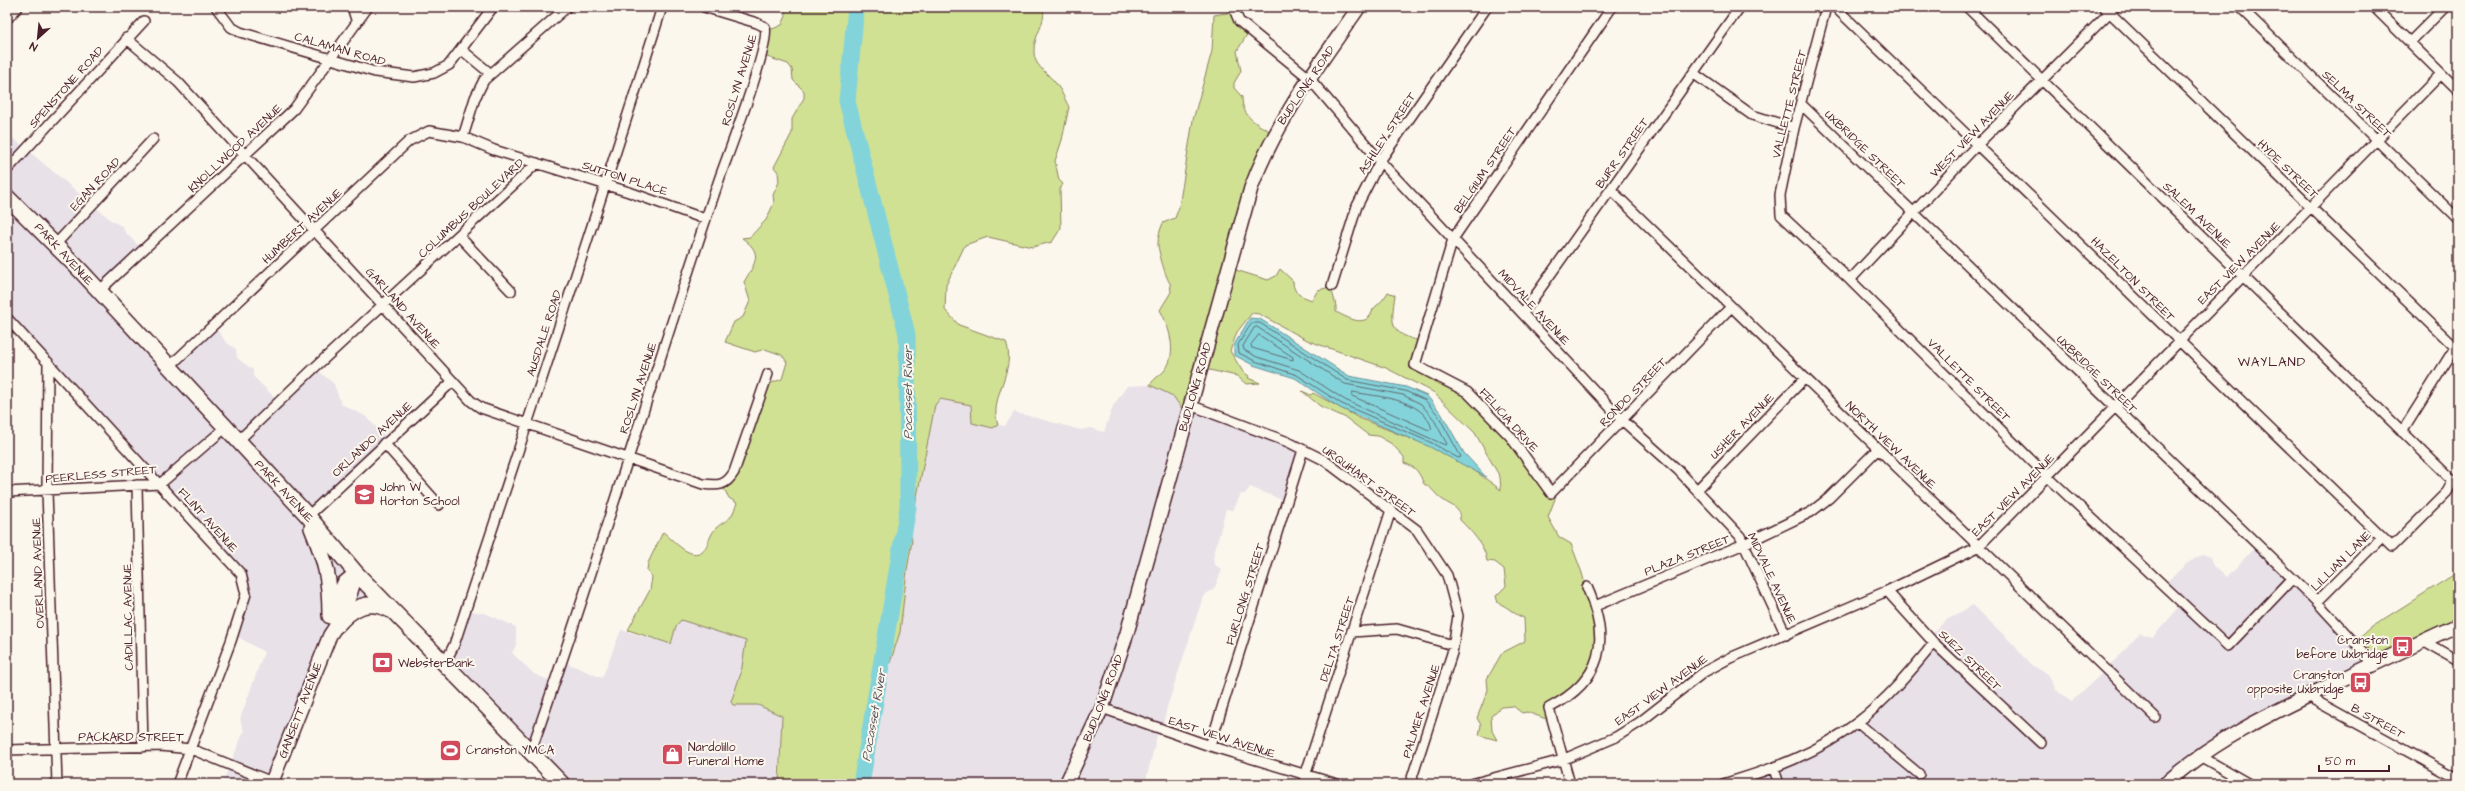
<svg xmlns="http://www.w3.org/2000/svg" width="2465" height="791" viewBox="0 0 2465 791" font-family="'Architects Daughter',sans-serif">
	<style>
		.built { fill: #e8e1e8 }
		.green { fill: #d0e194; stroke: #8d8060 }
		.water { fill: #83d4da; stroke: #6c8c94 }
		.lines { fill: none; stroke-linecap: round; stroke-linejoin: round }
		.shore { stroke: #616771; stroke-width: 1 }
		.river { stroke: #83d4da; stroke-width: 17 }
		.street-casing { stroke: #4a1f2b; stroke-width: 12 }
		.secondary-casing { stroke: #4a1f2b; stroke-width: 16 }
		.primary-casing { stroke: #4a1f2b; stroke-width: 18 }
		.street { stroke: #fbf7ec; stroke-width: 9 }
		.secondary { stroke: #fbf7ec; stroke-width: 13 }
		.primary { stroke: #fbf7ec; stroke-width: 15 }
		.labels { text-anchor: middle; stroke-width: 4; stroke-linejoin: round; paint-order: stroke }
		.street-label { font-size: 12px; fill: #4a1f2b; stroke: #fbf7ec }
		.poi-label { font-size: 12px; fill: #4a1f2b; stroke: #fbf7ec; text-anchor: start }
		.neighbourhood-label { font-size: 13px; letter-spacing: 1px; fill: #4a1f2b; stroke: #fbf7ec }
		.water-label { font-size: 13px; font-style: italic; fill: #5b5560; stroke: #fbf7ec }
	</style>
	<rect width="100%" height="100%" fill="#fbf7ec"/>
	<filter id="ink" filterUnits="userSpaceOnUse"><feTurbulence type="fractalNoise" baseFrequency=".025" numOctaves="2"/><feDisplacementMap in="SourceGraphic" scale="8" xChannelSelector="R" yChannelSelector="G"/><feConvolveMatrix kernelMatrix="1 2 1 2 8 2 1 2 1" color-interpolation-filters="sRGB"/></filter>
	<g filter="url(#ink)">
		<!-- built -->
		<path class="built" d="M7,133L111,220L123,227L124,231L141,248L102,287L170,365L214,326L226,342L236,349L237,358L253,370V376L277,400L315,368L334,384L341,404L365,416L387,438L306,513L376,589L338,619L271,784H222L244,731L240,719L264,652L233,634L246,594L241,574L7,318Z
			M1150,385L1173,396L1186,413L1189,407L1302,450L1285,501L1250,487L1245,494H1241L1233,510L1226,509L1213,558L1214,564L1222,570L1214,589L1206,594L1202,600L1167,707L1162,730L1158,731L1145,784H865L880,694L900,632L907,570L912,542L910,533L930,428L935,405L939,399L971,405L972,423L993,428L998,425L1005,426L1014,412L1081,430L1090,428L1104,432L1113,406L1127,386Z
			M2255,547L2372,664L2310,695L2165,784H1725L1771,771L1866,717L1933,644L1930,636L1945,621L1973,605L2013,644L2029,664L2048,674L2056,690L2071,702L2110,666L2140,633L2153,637L2181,605L2164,585L2186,564L2203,554L2210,557L2213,566L2227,577Z
			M466,610L487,614L516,627V645L512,653L534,674L553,682L562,661L602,678L621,630L671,644L676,626L681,619L746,641L741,673L731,702L733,705H758L782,716L778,773L781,784H561L447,659Z"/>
		<!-- green -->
		<path class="green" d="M785,7H1043C1047,24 1033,35 1034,52C1034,65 1045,71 1053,80C1060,87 1064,98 1069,107L1062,140L1055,161L1059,180L1063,184L1060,189L1061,228L1052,242L1032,247L988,237L965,245L946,285L945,310L959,325L1006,342C1017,371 988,397 998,425L993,428L972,423L971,405L940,399L935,405L910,532L912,541L907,570L900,632L880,694L865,784H781L779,782L782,716L758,705H733L731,702L741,673L746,641L681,620L676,626L671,644L628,630L650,590L652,577L647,570L648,563L663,532C673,539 693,566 706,547C709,541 711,533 716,528C730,516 729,524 737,503L729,498L722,485L729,480L763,386L782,379L787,362L782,355L765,349L755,352L725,342L734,322L743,317L750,301L744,282C755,263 764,253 742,238L750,237L766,220L774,203L773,195L779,182L778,172L774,167L792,133V119L804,98V91L793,80L792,69L788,64L761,55L765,32L782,25L786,16Z
			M1233,12L1248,33L1237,51L1241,71L1234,83V88L1242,97C1242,118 1257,124 1273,133L1229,268L1268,280L1276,276L1280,269L1293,281C1293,294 1301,296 1312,300L1318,290L1331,287L1336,306V312C1345,316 1361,327 1370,316C1372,314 1372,310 1374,308C1380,303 1384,299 1388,292L1395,295C1391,325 1389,333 1420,341L1415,363L1470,395L1554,494L1555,499L1548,517L1559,537L1571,544L1582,573L1600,643L1593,668L1549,709V720L1527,712L1522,713L1513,706L1501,707L1491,716L1492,731L1497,740L1479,735L1481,725L1477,718L1488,690L1487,679L1502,653L1525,641L1524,618C1513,614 1509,607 1498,603L1496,596L1506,586L1504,569L1495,562L1487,561C1485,545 1471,531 1460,520C1460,506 1452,507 1443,500C1435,495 1433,488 1424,484C1419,472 1416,467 1404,463V457L1392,444L1378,436L1368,435L1346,418L1320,406L1302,391L1311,395L1313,393L1359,418L1411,439L1448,451L1501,490L1500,477L1475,433L1433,392L1386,368L1309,341L1259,314L1252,313L1237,332L1230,351L1243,372L1249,376L1248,378L1260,383L1246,384L1237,376L1200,368L1186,414L1173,396L1150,385C1154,378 1160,376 1165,370C1178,353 1169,326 1160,310L1171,292L1170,283C1166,279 1158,250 1158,244C1158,236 1160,230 1163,223L1175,218L1179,207L1193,120L1212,51L1214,15Z
			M2458,572V625L2375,663L2356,640L2371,627Z"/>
		<!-- water -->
		<path class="water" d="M1250,318L1260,319L1349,376L1406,387L1427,396L1441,413L1464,453L1486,477L1430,447L1340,408L1295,378L1253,365L1234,355V345Z"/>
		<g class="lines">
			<!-- shore -->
			<path class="shore" d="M1252,323H1260L1347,380L1405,391L1425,400L1438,415L1461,457L1458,458L1432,443L1342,404L1297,375L1255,361L1239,353L1238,345Z
				M1257,327L1345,384L1403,395L1421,404L1433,418L1447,444L1445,445L1345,400L1299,370L1257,357L1244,350L1243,346L1254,328Z
				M1259,335L1293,357V360L1252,348L1251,345Z
				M1353,392C1378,397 1424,398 1432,429L1429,430L1352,396Z"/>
			<!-- river -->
			<path class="river" d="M856,7L847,101L907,334L908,507L861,784"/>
			<defs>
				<path id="street" d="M216,7L231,27L240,32L375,72L414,77L434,73L449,65L493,7
					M352,7L357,23
					M1233,7L1239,21L1309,78L1380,161L1622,420L1678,470L1740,536L1786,635
					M1612,7L1453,239L1415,365L1467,392L1510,436L1551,493L1731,307
					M1826,7L1794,128L1780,195L1781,215L1850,280L2049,478L2228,646L2292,579
					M1835,7L2392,547L2447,492L2453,481L1967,7
					M2104,7L2455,347
					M2240,7L2458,219
					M2374,7L2458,90
					M7,19L18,7
					M126,38L178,82L471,401L481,408L703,484C718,486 726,486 734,472L768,374
					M2410,42L2445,7
					M462,50L491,74
					M1693,73L1752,115L1794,128
					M1801,104L2317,602L2374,664
					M463,137L475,98L484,80L567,7
					M7,170L144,21
					M1611,190L2155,717
					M459,236L511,291
					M55,245L153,139
					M1850,280L1977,145L2115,7
					M1332,286L1357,206L1380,161L1487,7
					M99,291L294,109L368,7
					M1523,313L1740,7
					M7,318L241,574L246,594L231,641L177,784
					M48,362L47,491L57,784
					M169,367L409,141L429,131L463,137L494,150L629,192L705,219
					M1190,405L1288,442L1324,460L1417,530L1447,575L1458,616L1452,653L1410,784
					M2402,432L2458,343
					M238,441L312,370L537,163
					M384,443L439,505
					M137,485L143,747
					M1697,490L1804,379
					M7,492L160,484L225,428
					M308,516L453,381
					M1887,591L1934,643L2041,743
					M2317,602L2382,537
					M1595,606L1744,544L1811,512L1829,498L1878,449
					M1352,632L1397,629L1453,645
					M2423,641L2458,661
					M444,665L454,645C524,433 595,221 662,7
					M2307,696L2458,779
					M1102,708L1210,746L1337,784
					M1858,723L1919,774
					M1210,746L1303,450
					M7,750L160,746L191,749L272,782
					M531,751C598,561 655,368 720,177C728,154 771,44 765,27L757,23L704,7
					M2200,756L2249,784
					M1774,769L1779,784
					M1305,776L1391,510
					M1471,784L1562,760L1616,737L1640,722L1704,672L1730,658L1887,591L1978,547L2441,74
					M1570,784L1549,708C1603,680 1611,641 1587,587
					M1723,784C1771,770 1818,753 1858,722C1887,700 1911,671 1934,643"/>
				<path id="secondary" d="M331,612L344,583L356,573
					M271,784L330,635C343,617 351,595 356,573
					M1066,784L1102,708L1127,633L1251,188C1276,121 1318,66 1359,7
					M2165,784C2212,742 2269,714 2326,687C2370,666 2414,645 2458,625"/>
				<path id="primary" d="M7,197L79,269L308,516L356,573L562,784
					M312,528C326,562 330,579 330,616
					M337,625C352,608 368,598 390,610"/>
			</defs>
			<!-- street casing -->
			<use href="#street" class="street-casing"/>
			<!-- secondary casing -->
			<use href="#secondary" class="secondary-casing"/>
			<!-- primary casing -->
			<use href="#primary" class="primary-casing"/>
			<!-- street -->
			<use href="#street" class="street"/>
			<!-- secondary -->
			<use href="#secondary" class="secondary"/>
			<!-- primary -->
			<use href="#primary" class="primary"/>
		</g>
	</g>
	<!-- icons -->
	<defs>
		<symbol id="school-square" viewBox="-11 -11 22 22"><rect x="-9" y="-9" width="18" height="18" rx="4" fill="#d1495b" stroke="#fbf7ec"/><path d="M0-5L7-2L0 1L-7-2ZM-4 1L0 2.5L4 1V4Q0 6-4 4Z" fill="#fff"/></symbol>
		<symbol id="bus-square" viewBox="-11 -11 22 22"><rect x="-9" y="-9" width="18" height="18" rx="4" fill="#d1495b" stroke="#fbf7ec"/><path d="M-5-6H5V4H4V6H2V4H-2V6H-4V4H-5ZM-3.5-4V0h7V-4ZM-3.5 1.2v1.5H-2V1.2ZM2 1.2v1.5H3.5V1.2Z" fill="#fff"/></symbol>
		<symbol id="bank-square" viewBox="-11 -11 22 22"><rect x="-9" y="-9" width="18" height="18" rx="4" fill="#d1495b" stroke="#fbf7ec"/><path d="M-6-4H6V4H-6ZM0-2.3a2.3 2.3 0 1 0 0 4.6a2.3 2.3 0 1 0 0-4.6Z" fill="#fff"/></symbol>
		<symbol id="stadium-square" viewBox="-11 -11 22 22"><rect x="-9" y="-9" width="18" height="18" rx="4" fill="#d1495b" stroke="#fbf7ec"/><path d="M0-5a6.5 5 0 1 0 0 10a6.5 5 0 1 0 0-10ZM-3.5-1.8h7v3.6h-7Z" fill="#fff"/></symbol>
		<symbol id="shop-square" viewBox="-11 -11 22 22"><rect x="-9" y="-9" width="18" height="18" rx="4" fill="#d1495b" stroke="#fbf7ec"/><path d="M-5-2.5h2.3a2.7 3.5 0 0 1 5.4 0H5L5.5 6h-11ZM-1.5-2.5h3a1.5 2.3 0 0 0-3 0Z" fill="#fff"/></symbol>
	</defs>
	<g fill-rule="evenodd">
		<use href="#school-square" x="352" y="482" width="25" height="25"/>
		<use href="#bus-square" x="2390" y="634" width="25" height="25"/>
		<use href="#bank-square" x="370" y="650" width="25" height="25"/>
		<use href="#bus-square" x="2348" y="670" width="25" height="25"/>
		<use href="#stadium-square" x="438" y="738" width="25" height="25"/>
		<use href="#shop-square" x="660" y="742" width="25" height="25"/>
	</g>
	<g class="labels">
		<!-- street labels -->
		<g class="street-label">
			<text transform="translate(340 49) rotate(16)" y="4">CALAMAN ROAD</text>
			<text transform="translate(739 80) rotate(-73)" y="4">ROSLYN AVENUE</text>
			<text transform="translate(1306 85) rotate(-56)" y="4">BUDLONG ROAD</text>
			<text transform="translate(66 87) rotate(-48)" y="4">SPENSTONE ROAD</text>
			<text transform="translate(1789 104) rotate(-76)" y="4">VALLETTE STREET</text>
			<text transform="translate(2357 104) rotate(44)" y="4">SELMA STREET</text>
			<text transform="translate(1387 133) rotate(-57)" y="4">ASHLEY STREET</text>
			<text transform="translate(1972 134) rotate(-46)" y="4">WEST VIEW AVENUE</text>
			<text transform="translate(235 148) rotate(-43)" y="4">KNOLLWOOD AVENUE</text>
			<text transform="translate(1865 149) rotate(44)" y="4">UXBRIDGE STREET</text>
			<text transform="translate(1622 153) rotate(-55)" y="4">BURR STREET</text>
			<text transform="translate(2288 169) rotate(44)" y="4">HYDE STREET</text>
			<text transform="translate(1485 170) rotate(-56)" y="4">BELGIUM STREET</text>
			<text transform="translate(625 178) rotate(18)" y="4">SUTTON PLACE</text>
			<text transform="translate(95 184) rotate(-47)" y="4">EGAN ROAD</text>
			<text transform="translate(471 208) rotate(-43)" y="4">COLUMBUS BOULEVARD</text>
			<text transform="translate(2197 215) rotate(44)" y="4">SALEM AVENUE</text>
			<text transform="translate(302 226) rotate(-43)" y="4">HUMBERT AVENUE</text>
			<text transform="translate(64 254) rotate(47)" y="4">PARK AVENUE</text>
			<text transform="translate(2239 263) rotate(-45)" y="4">EAST VIEW AVENUE</text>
			<text transform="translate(2133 279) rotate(45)" y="4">HAZELTON STREET</text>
			<text transform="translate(1534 307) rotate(47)" y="4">MIDVALE AVENUE</text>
			<text transform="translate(403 308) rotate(48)" y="4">GARLAND AVENUE</text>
			<text transform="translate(544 333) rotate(-72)" y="4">AUSDALE ROAD</text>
			<text transform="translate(2097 374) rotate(44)" y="4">UXBRIDGE STREET</text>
			<text transform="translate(1969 380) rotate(45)" y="4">VALLETTE STREET</text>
			<text transform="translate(1195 387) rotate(-74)" y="4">BUDLONG ROAD</text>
			<text transform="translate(638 388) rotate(-72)" y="4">ROSLYN AVENUE</text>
			<text transform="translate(1633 392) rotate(-46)" y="4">RONDO STREET</text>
			<text transform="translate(1509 420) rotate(48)" y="4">FELICIA DRIVE</text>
			<text transform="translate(1742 426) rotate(-46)" y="4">USHER AVENUE</text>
			<text transform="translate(372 439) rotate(-43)" y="4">ORLANDO AVENUE</text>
			<text transform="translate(1891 445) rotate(44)" y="4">NORTH VIEW AVENUE</text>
			<text transform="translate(101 474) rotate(-5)" y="4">PEERLESS STREET</text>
			<text transform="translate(1369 481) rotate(36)" y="4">URQUHART STREET</text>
			<text transform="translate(284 491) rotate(47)" y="4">PARK AVENUE</text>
			<text transform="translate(2013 495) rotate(-45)" y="4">EAST VIEW AVENUE</text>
			<text transform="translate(208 520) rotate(48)" y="4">FLINT AVENUE</text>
			<text transform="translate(1687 555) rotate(-22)" y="4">PLAZA STREET</text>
			<text transform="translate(2341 561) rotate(-45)" y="4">LILLIAN LANE</text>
			<text transform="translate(38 573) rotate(-92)" y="4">OVERLAND AVENUE</text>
			<text transform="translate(1772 578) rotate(65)" y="4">MIDVALE AVENUE</text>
			<text transform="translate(1245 594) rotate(-73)" y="4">FURLONG STREET</text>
			<text transform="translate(128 617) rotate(-91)" y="4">CADILLAC AVENUE</text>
			<text transform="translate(1337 639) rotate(-72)" y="4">DELTA STREET</text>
			<text transform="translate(1970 660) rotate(44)" y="4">SUEZ STREET</text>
			<text transform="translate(1661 690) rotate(-36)" y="4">EAST VIEW AVENUE</text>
			<text transform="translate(1103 698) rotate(-69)" y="4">BUDLONG ROAD</text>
			<text transform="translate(300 710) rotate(-69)" y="4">GANSETT AVENUE</text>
			<text transform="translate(1421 711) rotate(-72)" y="4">PALMER AVENUE</text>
			<text transform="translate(2378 721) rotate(29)" y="4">B STREET</text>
			<text x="131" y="741">PACKARD STREET</text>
			<text transform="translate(1222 737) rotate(18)" y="4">EAST VIEW AVENUE</text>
		</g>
		<!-- poi labels -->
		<g class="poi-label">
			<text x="380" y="491">John W<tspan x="380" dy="14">Horton School</tspan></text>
			<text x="2388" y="644" text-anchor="end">Cranston<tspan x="2388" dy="14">before Uxbridge</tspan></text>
			<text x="398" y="667">WebsterBank</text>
			<text x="2344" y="679" text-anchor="end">Cranston<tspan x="2344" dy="14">opposite Uxbridge</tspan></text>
			<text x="688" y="751">Nardolillo<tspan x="688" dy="14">Funeral Home</tspan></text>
			<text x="466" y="754">Cranston YMCA</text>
		</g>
		<!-- neighbourhood labels -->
		<g class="neighbourhood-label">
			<text x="2272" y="366">WAYLAND</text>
		</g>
		<!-- water labels -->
		<g class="water-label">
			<text transform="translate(907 393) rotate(-90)" y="5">Pocasset River</text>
			<text transform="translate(873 715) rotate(-80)" y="5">Pocasset River</text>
		</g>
	</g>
	<!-- margin -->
	<rect width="2465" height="791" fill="none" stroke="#fbf7ec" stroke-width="24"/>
	<rect x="12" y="12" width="2441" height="767" fill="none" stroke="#4a1f2b" stroke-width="1.5" filter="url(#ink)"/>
	<!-- north arrow -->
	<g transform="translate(38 38) rotate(207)" stroke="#fbf7ec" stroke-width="3" paint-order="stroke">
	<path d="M0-3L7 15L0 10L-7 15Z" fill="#4a1f2b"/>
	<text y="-6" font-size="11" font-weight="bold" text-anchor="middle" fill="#4a1f2b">N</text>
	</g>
	<!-- scale -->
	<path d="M2319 765v6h70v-6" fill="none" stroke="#4a1f2b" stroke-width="2"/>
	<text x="2325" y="765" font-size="12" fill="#4a1f2b" stroke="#fbf7ec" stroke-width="3" paint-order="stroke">50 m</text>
</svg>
